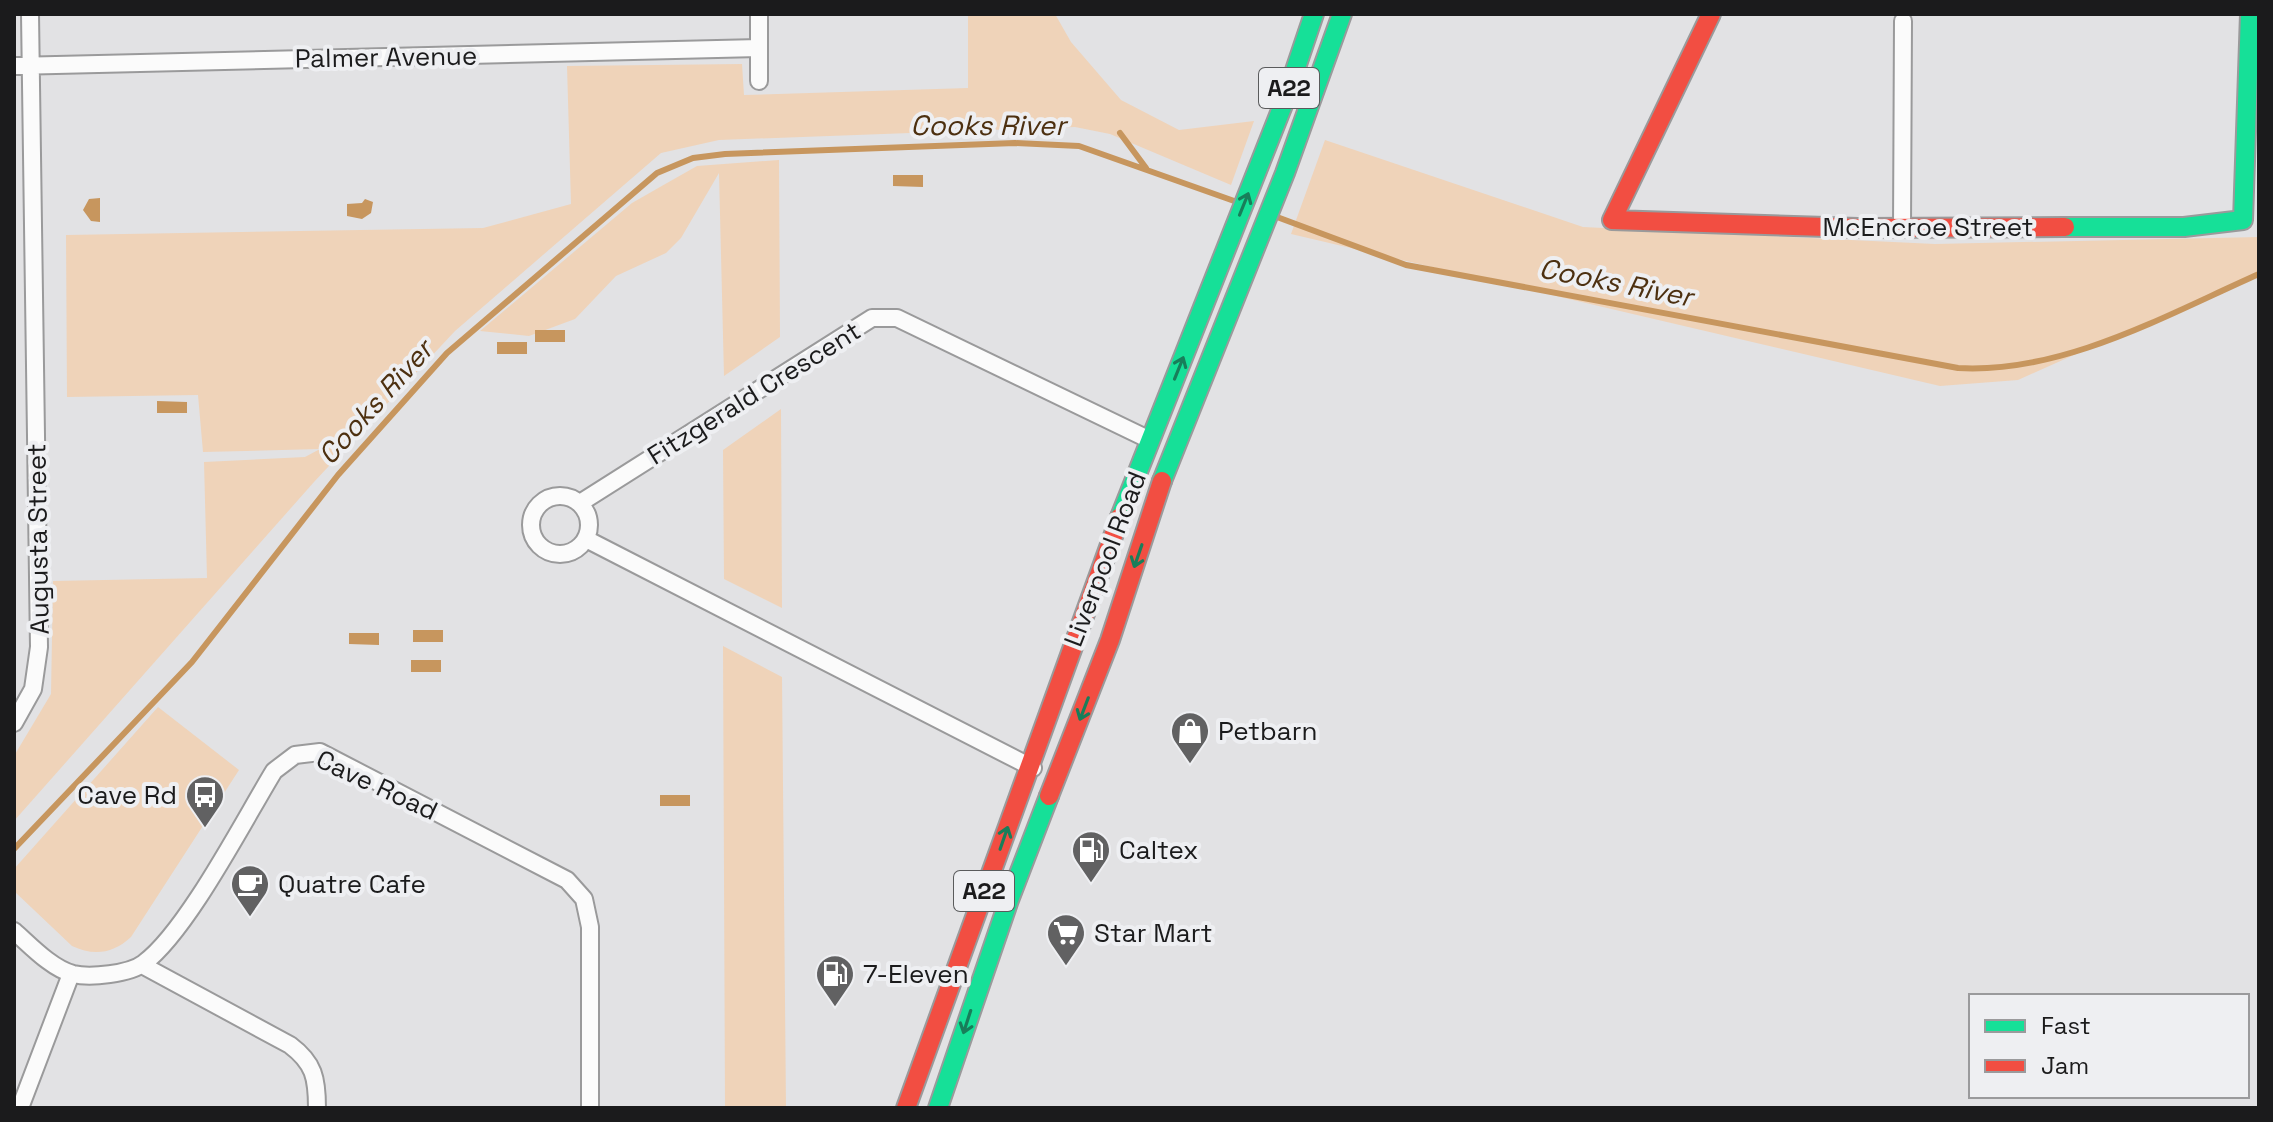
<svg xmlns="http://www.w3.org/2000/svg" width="2273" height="1122" viewBox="0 0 2273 1122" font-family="'Space Grotesk',sans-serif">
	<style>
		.green { fill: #efd3b9 }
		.water { fill: #c7965e }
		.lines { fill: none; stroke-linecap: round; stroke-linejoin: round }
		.stream { stroke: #c7965e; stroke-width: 6 }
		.street-casing { stroke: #9a9a9b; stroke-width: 20 }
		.fast-casing { stroke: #9a9a9b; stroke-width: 22 }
		.jam-casing { stroke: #9a9a9b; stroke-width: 22 }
		.street { stroke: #fbfbfb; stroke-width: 16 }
		.fast { stroke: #16e098; stroke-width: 18 }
		.jam { stroke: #f24e42; stroke-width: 18 }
		.oneway { stroke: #187e5a }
		.labels { text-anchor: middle; stroke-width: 8; stroke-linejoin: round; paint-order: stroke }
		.shield { fill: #eeeff2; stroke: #5a5b5c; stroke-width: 2 }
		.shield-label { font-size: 24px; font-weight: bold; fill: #1b1b1c }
		.street-label { font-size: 26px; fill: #1b1b1c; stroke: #eeeff2 }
		.poi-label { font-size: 26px; fill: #1b1b1c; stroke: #eeeff2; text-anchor: start }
		.water-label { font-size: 28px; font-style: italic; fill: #4d3010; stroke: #eeeff2 }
	</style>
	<rect width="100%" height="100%" fill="#e2e2e4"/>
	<!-- green -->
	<path class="green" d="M968,14H1055L1071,42L1121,100L1179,130L1254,121L1231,185L1110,134L1075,127L719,140L661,153L455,331L314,482L14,821V756L51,694L53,581L207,578L204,462L305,457L320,449L203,452L198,395L67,397L66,235L483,228L571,204L567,66L742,64L744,95L968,88Z
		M1325,140L1583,227L1935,244L2259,237V272L2018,380L1940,386L1291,234Z
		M779,160L780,337L724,376L719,173L681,238L666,253L616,276L575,319L529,336L480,331L632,203L667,183L697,166Z
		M781,409L782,608L724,579L723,450Z
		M723,646L782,677L786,1108H725Z
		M158,707L239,770L131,937C113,954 93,956 72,946L14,891V869Z"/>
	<!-- water -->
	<path class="water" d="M893,175H923V187L893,186Z
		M100,198V222L91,221L83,210L89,199Z
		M365,199L373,202L371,213L362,219L347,216V204L362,203Z
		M535,330H565V342H535Z
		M497,342H527V354H497Z
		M157,401L187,402V413H157Z
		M413,630H443V642H413Z
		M349,633H379V645L349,644Z
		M411,660H441V672H411Z
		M660,795H690V806H660Z"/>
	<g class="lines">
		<!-- stream -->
		<path class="stream" d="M1120,133L1146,168
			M1277,217L1406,265L1958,368C2063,374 2166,315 2259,274
			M14,849L192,662L338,475L447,353L657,173L693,158L725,154L1015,143L1079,146L1237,202"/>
		<defs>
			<path id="street" d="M759,14V81
				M14,66L759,48
				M1902,228L1903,21
				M531 525a29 29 0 1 1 58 0a29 29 0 1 1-58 0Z
				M580,503L872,318H897L1150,440
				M586,539L1033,768
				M14,723L33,689L39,647L30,14
				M14,931C30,945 51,968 73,974C90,978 130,974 144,963C187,931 244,820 274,771L295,755L320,752L567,880L584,899L590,927V1108
				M142,965L290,1045C314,1063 317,1078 317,1108
				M20,1108L71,974"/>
			<path id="fast" d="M2065,227H2184L2243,220L2250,14
				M1162,481L1285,173L1342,14
				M1120,517L1285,100L1314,14
				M938,1108L1009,900L1049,796"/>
			<path id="jam" d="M1711,14L1612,220L1858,228L2065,227
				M1049,796L1110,640L1162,481
				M906,1108L1120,517"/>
		</defs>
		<!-- street casing -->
		<use href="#street" class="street-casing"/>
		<!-- fast casing -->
		<use href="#fast" class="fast-casing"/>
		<!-- jam casing -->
		<use href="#jam" class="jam-casing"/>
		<!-- street -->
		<use href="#street" class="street"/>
		<!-- fast -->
		<use href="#fast" class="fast"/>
		<!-- jam -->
		<use href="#jam" class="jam"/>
	</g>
	<!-- one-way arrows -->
	<defs><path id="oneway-shaft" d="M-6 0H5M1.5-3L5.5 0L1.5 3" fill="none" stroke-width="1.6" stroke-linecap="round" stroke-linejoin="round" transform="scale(2)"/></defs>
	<g class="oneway">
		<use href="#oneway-shaft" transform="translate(1244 204) rotate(-68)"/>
		<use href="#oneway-shaft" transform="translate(1179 368) rotate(-68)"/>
		<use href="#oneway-shaft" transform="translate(1138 556) rotate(109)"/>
		<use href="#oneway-shaft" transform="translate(1084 709) rotate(111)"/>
		<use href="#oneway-shaft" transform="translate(1004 838) rotate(-71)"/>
		<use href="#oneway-shaft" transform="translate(967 1022) rotate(108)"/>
	</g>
	<!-- icons -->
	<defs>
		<symbol id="shop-pin" viewBox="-11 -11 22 30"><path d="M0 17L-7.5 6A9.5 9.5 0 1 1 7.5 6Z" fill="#616162" stroke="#eeeff2"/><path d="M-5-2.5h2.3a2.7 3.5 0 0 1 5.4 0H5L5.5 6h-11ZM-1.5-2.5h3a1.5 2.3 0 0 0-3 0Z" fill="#fff"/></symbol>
		<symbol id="bus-pin" viewBox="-11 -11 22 30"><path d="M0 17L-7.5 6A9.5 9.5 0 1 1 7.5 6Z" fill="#616162" stroke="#eeeff2"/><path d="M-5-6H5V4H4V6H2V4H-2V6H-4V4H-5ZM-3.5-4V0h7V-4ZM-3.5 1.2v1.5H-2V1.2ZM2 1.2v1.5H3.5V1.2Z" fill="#fff"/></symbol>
		<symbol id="fuel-pin" viewBox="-11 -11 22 30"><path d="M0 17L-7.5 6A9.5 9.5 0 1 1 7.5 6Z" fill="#616162" stroke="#eeeff2"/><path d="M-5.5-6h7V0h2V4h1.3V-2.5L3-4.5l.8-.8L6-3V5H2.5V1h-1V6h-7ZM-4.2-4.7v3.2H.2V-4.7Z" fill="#fff"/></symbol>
		<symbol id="cafe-pin" viewBox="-11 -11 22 30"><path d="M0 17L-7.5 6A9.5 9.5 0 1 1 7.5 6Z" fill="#616162" stroke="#eeeff2"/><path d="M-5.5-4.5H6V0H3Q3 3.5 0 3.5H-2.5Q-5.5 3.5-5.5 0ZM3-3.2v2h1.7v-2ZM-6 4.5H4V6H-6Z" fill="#fff"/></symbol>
		<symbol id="supermarket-pin" viewBox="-11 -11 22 30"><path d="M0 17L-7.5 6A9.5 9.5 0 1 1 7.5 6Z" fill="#616162" stroke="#eeeff2"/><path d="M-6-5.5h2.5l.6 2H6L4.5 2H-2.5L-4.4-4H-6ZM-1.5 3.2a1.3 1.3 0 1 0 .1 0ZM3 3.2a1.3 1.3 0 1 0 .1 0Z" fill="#fff"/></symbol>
	</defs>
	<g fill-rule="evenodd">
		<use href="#shop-pin" x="1168" y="709" width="44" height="60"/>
		<use href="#bus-pin" x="183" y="773" width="44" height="60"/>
		<use href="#fuel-pin" x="1069" y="828" width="44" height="60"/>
		<use href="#cafe-pin" x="228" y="862" width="44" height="60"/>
		<use href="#supermarket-pin" x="1044" y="911" width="44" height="60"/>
		<use href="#fuel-pin" x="813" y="952" width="44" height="60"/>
	</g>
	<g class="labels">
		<!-- shield labels -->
		<g class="shield">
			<rect x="1259" y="68" width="60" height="40" rx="6"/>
			<rect x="954" y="871" width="60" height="40" rx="6"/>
		</g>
		<g class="shield-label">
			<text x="1289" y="96">A22</text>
			<text x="984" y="899">A22</text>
		</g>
		<!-- street labels -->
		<g class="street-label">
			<text transform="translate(386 57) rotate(-1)" y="9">Palmer Avenue</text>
			<text x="1928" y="236">McEncroe Street</text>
			<text transform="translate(754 393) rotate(-32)" y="9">Fitzgerald Crescent</text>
			<text transform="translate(38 539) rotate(-91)" y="9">Augusta Street</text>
			<text transform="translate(1105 559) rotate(-69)" y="9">Liverpool Road</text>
			<text transform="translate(377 785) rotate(25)" y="9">Cave Road</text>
		</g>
		<!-- poi labels -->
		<g class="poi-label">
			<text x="1218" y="740">Petbarn</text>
			<text x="177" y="804" text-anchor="end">Cave Rd</text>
			<text x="1119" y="859">Caltex</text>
			<text x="278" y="893">Quatre Cafe</text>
			<text x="1094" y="942">Star Mart</text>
			<text x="863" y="983">7-Eleven</text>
		</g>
		<!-- water labels -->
		<g class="water-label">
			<text x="988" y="135">Cooks River</text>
			<text transform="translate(1616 282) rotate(11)" y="10">Cooks River</text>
			<text transform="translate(375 402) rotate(-48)" y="10">Cooks River</text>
		</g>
	</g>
	<!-- border -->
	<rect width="2273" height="1122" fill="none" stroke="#1b1b1c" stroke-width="32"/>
	<!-- legend -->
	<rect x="1969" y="994" width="280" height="104" fill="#eeeff2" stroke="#9a9a9c" stroke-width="2"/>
	<rect x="1985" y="1020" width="40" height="12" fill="#16e098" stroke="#9a9a9c" stroke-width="2"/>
	<text x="2041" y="1034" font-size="24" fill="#1b1b1c">Fast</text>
	<rect x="1985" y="1060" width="40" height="12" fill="#f24e42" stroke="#9a9a9c" stroke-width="2"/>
	<text x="2041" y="1074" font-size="24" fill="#1b1b1c">Jam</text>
</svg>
